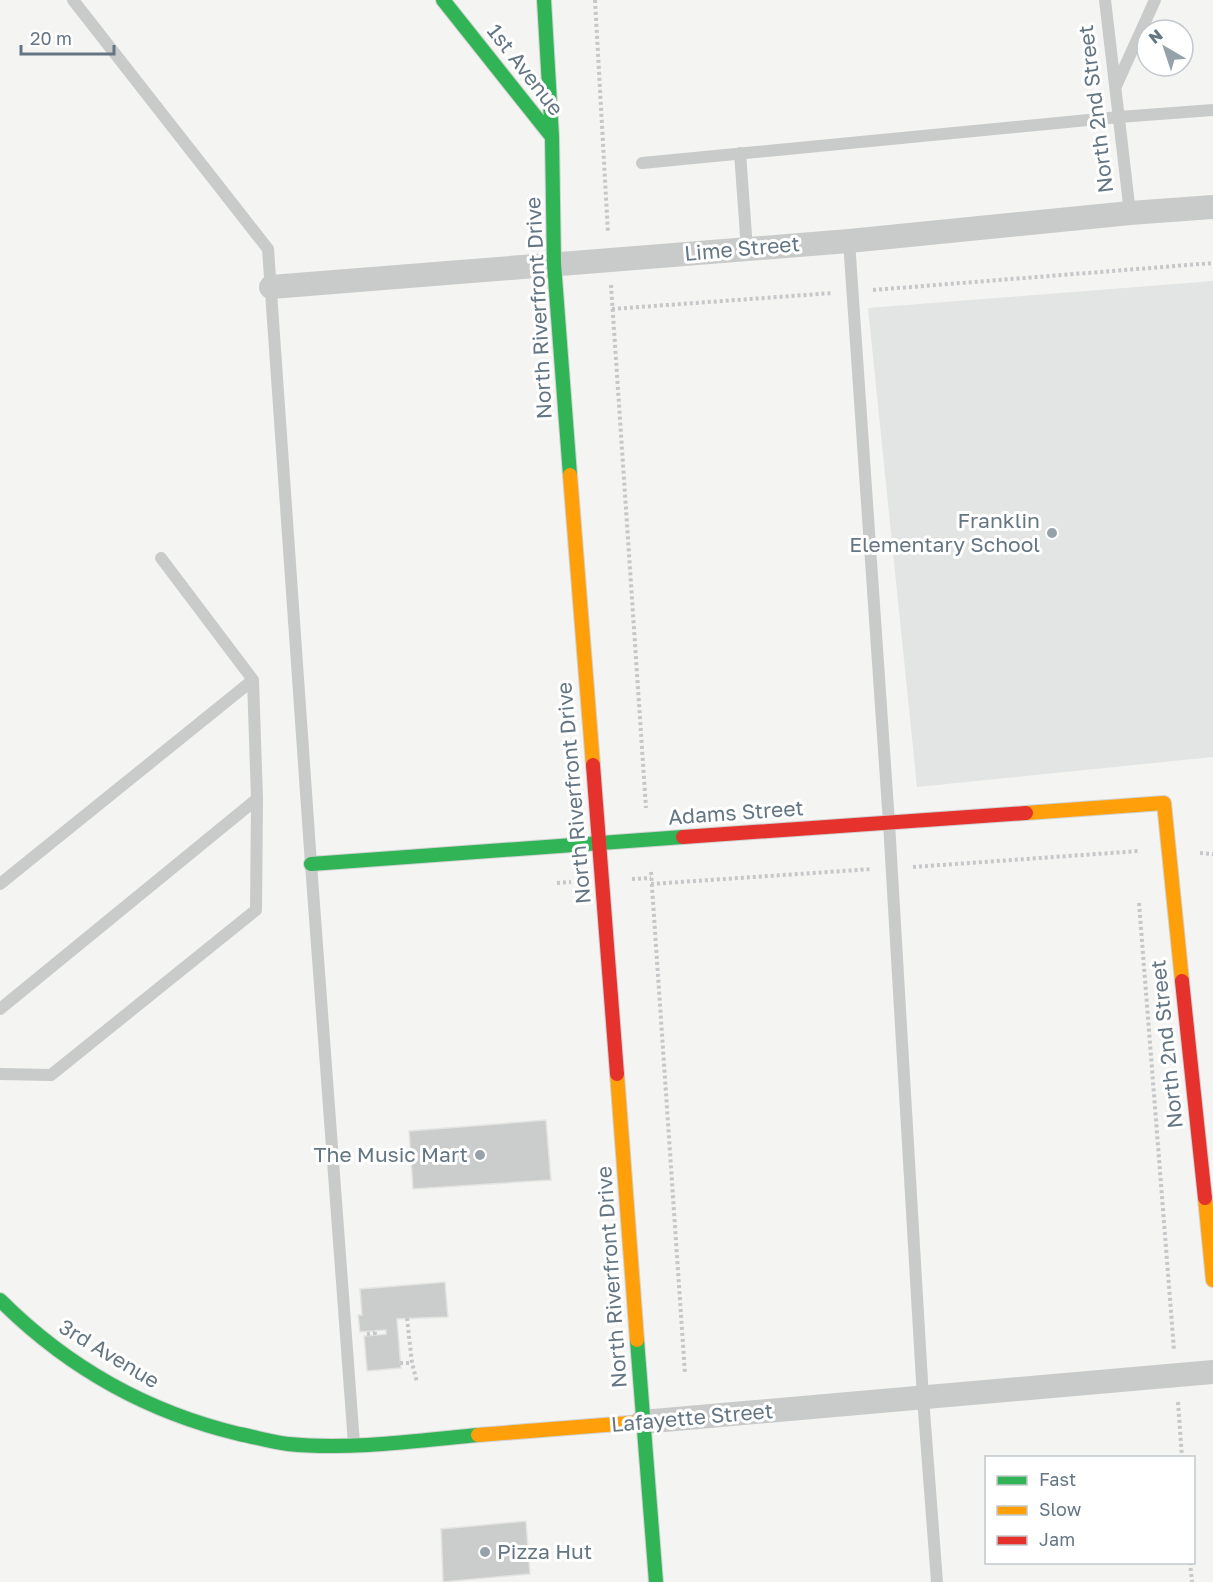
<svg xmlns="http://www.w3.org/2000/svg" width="1213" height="1582" viewBox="0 0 1213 1582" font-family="'Golos Text',sans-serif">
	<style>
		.built { fill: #e3e4e4 }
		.building { fill: #cbcdcd; stroke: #e4e4e2; stroke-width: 1.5 }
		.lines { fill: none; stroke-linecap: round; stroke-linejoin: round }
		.fast-casing { stroke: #d1d2d3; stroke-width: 16 }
		.slow-casing { stroke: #d1d2d3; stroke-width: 16 }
		.jam-casing { stroke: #d1d2d3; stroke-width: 16 }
		.path { stroke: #c5c7c8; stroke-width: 4; stroke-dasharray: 3 3; stroke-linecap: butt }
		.lane { stroke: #c9caca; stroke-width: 12 }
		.street { stroke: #c9caca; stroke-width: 24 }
		.fast { stroke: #30b455; stroke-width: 14 }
		.slow { stroke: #ff9f0a; stroke-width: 14 }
		.jam { stroke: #e5322d; stroke-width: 14 }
		.poi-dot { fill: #96a2aa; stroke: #fff; stroke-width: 2 }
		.labels { text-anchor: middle; stroke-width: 6; stroke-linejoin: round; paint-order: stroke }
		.street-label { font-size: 21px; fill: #647683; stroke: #fff }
		.poi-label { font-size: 21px; fill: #647683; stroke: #fff; text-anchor: end }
	</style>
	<rect width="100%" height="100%" fill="#f4f4f3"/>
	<!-- built -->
	<path class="built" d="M1213,281V757L917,787L868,308Z"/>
	<!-- building -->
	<path class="building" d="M546,1120L551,1180L413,1189L409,1131Z
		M445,1282L448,1317L397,1319L401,1368L367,1371L364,1336L386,1334V1330L360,1332L358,1315H362L360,1289Z
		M526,1521L530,1574L443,1582L441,1529Z"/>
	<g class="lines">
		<defs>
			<path id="fast" d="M443,0L552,137
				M544,0L552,137L554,264L570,475
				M311,864L683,837
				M0,1300C66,1366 147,1412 239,1434C255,1437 271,1442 288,1444C350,1450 415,1441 478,1435
				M637,1340L656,1582"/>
			<path id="slow" d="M570,475L593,765
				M1026,813L1164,803L1182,981
				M617,1074L637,1340
				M1205,1198L1213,1280
				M478,1435L642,1422"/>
			<path id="jam" d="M593,765L617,1074
				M683,837L1026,813
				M1182,981L1205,1198"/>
		</defs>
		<!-- fast casing -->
		<use href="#fast" class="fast-casing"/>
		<!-- slow casing -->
		<use href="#slow" class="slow-casing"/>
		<!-- jam casing -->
		<use href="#jam" class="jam-casing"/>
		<!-- path -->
		<path class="path" d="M595,0L608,233
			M611,285L646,808
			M873,290L1213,263
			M612,309L833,293
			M1200,853L1213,854
			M913,867L1139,851
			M651,872L685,1374
			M632,879L651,878
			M557,883L571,882
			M651,884L872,869
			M1139,903L1174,1350
			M407,1318L412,1363L417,1382
			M367,1334L375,1333V1331
			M400,1363H412
			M1178,1402L1182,1458
			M1190,1562L1192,1582"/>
		<!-- lane -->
		<path class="lane" d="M73,0L268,249L311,864L354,1444
			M1105,0L1130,213
			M1116,86L1155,0
			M740,153L747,249
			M642,163L1119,117L1213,110
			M849,241L889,823L923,1398L937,1582
			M0,884L253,680
			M0,1009L257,799L253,680L161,558
			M0,1074L51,1075L256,910L257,799"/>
		<!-- street -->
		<path class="street" d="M271,287L849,241L1130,213L1213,207
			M642,1422L1213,1372"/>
		<!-- fast -->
		<use href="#fast" class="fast"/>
		<!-- slow -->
		<use href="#slow" class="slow"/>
		<!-- jam -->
		<use href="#jam" class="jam"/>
	</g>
	<!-- markers -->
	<g class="poi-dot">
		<circle cx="1052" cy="533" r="6"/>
		<circle cx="480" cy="1155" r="6"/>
		<circle cx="485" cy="1552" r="6"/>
	</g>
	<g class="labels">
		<!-- street labels -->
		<g class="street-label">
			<text transform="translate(525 70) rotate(52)" y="7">1st Avenue</text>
			<text transform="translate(1096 109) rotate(-97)" y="7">North 2nd Street</text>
			<text transform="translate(742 249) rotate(-5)" y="7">Lime Street</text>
			<text transform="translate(539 308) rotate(-93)" y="7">North Riverfront Drive</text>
			<text transform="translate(574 793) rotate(-95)" y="7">North Riverfront Drive</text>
			<text transform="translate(736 813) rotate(-4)" y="7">Adams Street</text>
			<text transform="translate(1167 1044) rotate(-96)" y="7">North 2nd Street</text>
			<text transform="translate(612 1277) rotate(-94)" y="7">North Riverfront Drive</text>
			<text transform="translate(109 1354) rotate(31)" y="7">3rd Avenue</text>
			<text transform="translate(692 1418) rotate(-5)" y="7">Lafayette Street</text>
		</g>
		<!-- poi labels -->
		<g class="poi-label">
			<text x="1040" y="528">Franklin<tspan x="1040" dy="24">Elementary School</tspan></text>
			<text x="468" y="1162">The Music Mart</text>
			<text x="497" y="1559" text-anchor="start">Pizza Hut</text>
		</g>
	</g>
	<!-- legend -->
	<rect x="985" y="1456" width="210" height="108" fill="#ffffff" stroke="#c1c8cd" stroke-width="1.5"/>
	<rect x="997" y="1476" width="30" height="9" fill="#30b455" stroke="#c1c8cd" stroke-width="1.5"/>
	<text x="1039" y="1486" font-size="18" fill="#647683">Fast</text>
	<rect x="997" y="1506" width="30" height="9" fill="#ff9f0a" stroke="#c1c8cd" stroke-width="1.5"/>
	<text x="1039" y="1516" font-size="18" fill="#647683">Slow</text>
	<rect x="997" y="1536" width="30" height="9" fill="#e5322d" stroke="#c1c8cd" stroke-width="1.5"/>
	<text x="1039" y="1546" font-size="18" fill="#647683">Jam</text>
	<!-- north arrow -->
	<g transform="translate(1165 48) rotate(321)"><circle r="28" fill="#ffffff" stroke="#c1c8cd" stroke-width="1.5"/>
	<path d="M0-4.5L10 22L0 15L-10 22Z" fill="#96a2aa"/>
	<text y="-9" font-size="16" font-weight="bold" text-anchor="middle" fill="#647683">N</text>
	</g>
	<!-- scale -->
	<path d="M21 45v9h93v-9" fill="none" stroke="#647683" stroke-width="3"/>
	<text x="30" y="45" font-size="18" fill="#647683" stroke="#ffffff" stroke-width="4.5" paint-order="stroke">20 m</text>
</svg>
